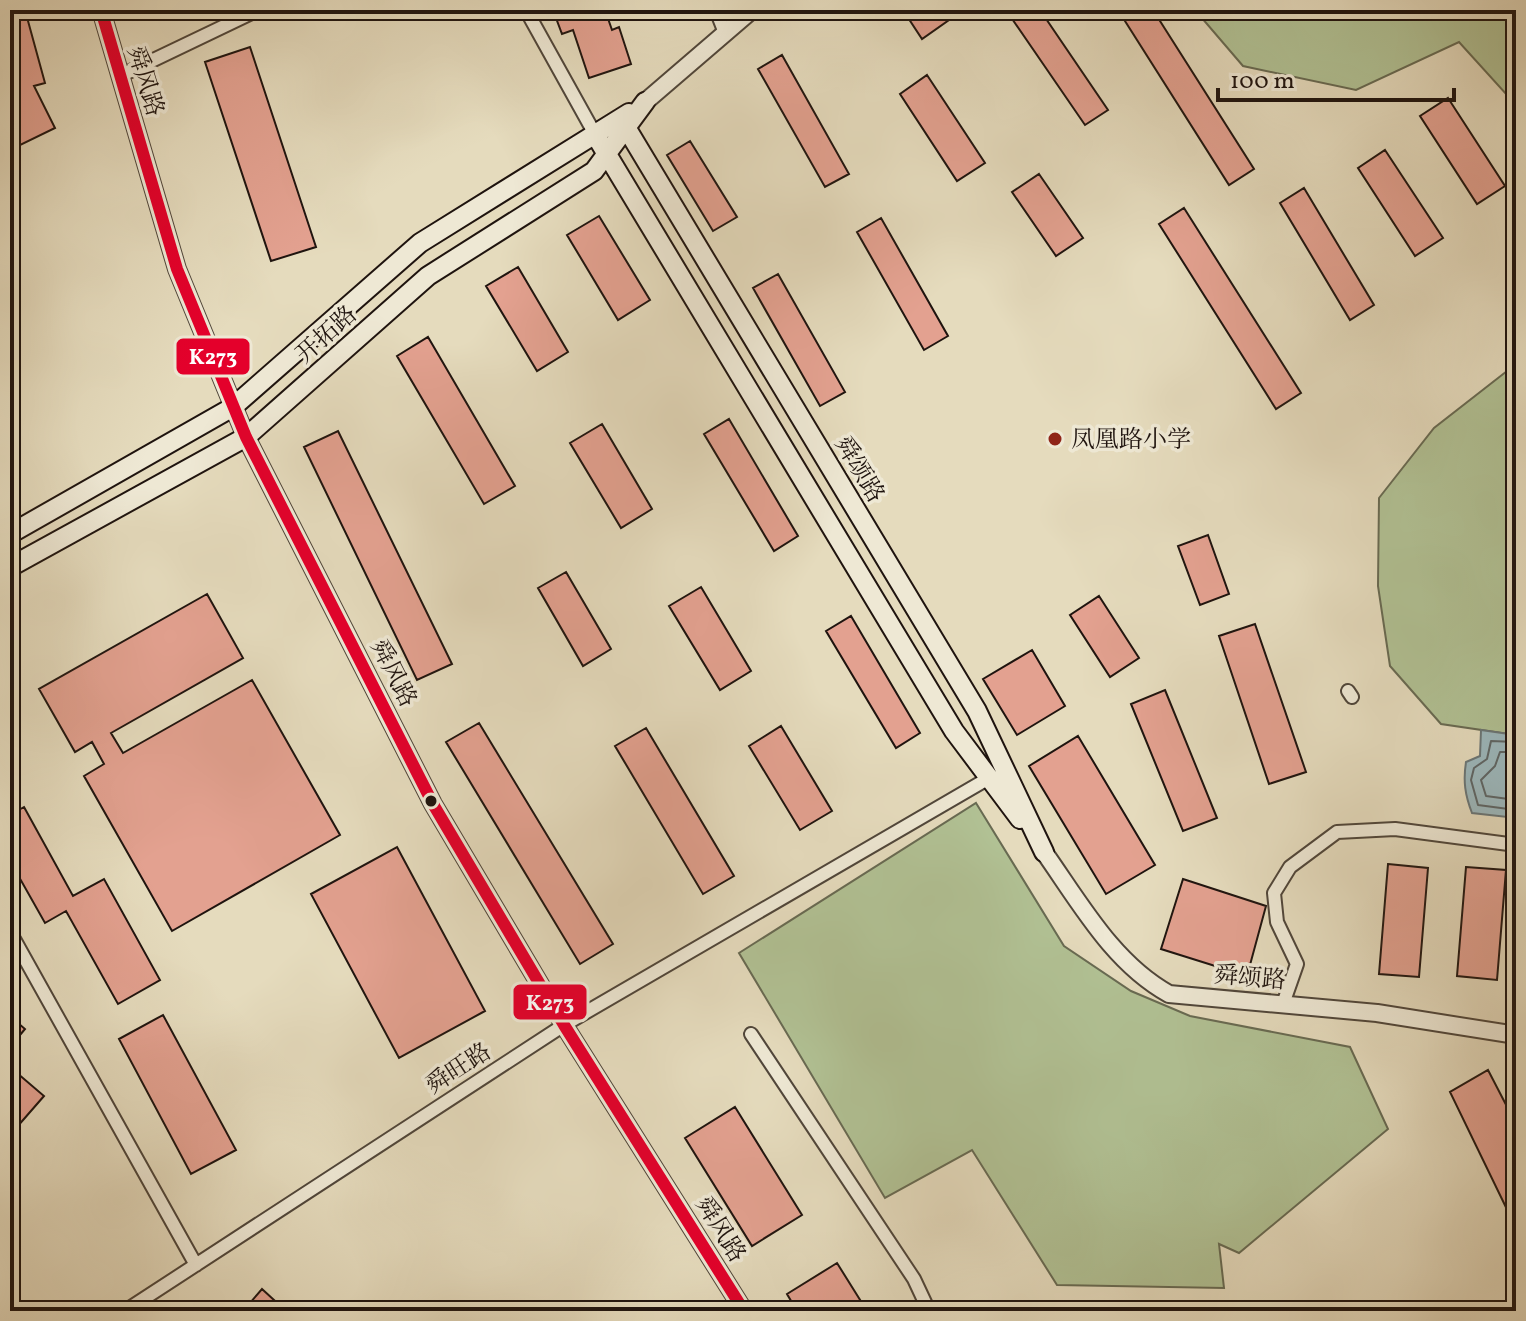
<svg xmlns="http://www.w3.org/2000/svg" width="1526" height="1321" viewBox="0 0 1526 1321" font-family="Vollkorn,'Noto Serif SC',serif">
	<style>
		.green { fill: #b1c194; stroke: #686a52; stroke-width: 2 }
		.water { fill: #9cb8bd; stroke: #6a7677; stroke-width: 2 }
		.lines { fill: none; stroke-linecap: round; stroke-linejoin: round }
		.shore { stroke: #5e6666; stroke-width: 2 }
		.building { fill: #e3a190; stroke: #1f140f; stroke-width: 2 }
		.minor-casing { stroke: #50463a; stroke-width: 16 }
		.tertiary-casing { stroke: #50463a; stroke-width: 20 }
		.secondary-casing { stroke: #1f140f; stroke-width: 22 }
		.minor { stroke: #eee8d4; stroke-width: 12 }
		.tertiary { stroke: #eee8d4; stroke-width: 16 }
		.secondary { stroke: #eee8d4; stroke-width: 18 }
		.bus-1-casing { stroke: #eee8d4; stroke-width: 18 }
		.bus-1 { stroke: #e4002b; stroke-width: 12 }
		.poi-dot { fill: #8f2418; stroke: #eee8d4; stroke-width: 3 }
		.bus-dot { fill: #1f140f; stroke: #eee8d4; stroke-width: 3 }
		.labels { text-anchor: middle; stroke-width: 7; stroke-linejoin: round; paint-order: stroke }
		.street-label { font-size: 24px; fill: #1f140f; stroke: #eee8d4 }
		.poi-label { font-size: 24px; fill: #1f140f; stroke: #eee8d4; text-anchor: start }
		.line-badge { stroke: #eee8d4; stroke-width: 3 }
		.badge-label { font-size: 22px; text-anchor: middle; font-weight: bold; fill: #fff }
	</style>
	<rect width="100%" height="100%" fill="#e5dbbd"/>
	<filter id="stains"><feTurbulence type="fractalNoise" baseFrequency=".0025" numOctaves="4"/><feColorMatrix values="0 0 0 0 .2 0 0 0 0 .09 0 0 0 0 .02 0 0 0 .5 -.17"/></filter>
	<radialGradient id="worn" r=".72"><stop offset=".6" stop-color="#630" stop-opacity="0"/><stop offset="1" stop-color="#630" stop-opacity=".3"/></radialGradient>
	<!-- green -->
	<path class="green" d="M1195,10H1516V105L1459,42L1356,90L1243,66Z
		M1516,364V735L1441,724L1390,666L1378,586L1379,498L1434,428Z
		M976,803L1064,946L1131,991L1190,1016L1350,1047L1388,1129L1239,1253L1219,1244L1224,1288L1057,1285L972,1150L885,1198L739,953Z"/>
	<!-- water -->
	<path class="water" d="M1481,730L1516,735V818L1472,813C1465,795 1463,781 1466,762L1480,756Z"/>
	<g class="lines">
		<!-- shore -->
		<path class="shore" d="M1516,742L1491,741L1487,759L1474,768L1471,780L1478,805L1516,810
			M1516,752H1500L1495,766L1481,780L1486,796L1516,800"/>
	</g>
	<!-- building -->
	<path class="building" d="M10,10H25L45,83L34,86L55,128L10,150Z
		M553,10H605L612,30L619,27L631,64L589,78L573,30L562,34Z
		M903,10H941L949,20L922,39Z
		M1006,10H1040L1108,110L1085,125Z
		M1118,10H1153L1254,169L1229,185Z
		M250,47L316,247L271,261L205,62Z
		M782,55L849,174L825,187L758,69Z
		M927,75L985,163L957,181L900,94Z
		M1448,98L1505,186L1477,204L1420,116Z
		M690,141L737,217L713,231L667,155Z
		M1385,150L1443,238L1415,256L1358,168Z
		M1039,174L1083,238L1056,256L1012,192Z
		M1304,188L1374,305L1350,320L1280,203Z
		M1184,208L1301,393L1276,409L1159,224Z
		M599,216L650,300L618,320L567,235Z
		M881,218L948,336L924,350L857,232Z
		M518,267L568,352L537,371L486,286Z
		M778,274L845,392L820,406L753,288Z
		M428,337L515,486L484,504L397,356Z
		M729,419L798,536L774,551L704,434Z
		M602,424L652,509L621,528L570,443Z
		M338,431L452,664L417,680L304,447Z
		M1208,535L1229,594L1200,605L1178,546Z
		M566,572L611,649L583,666L538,588Z
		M701,587L751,671L720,690L669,606Z
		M207,594L243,658L111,733L123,753L252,680L340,835L172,931L84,776L104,764L92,742L75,752L39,689Z
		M1099,596L1139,658L1110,677L1070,615Z
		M851,616L920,733L896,748L826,631Z
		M1255,624L1306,772L1269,784L1219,636Z
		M1032,650L1065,706L1017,735L983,679Z
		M1165,690L1217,818L1183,831L1131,704Z
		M479,723L613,944L580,964L446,742Z
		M781,726L832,811L800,830L749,746Z
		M646,728L734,876L703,894L615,746Z
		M1078,736L1155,865L1106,894L1029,766Z
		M24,807L73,896L104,879L160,980L118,1004L66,911L45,923L10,861V815Z
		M397,847L485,1011L399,1058L311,894Z
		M1388,864L1428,868L1419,977L1379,974Z
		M1466,867L1506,870L1497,980L1457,976Z
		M1183,879L1266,906L1247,976L1161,949Z
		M163,1015L236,1150L191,1174L119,1039Z
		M10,1016L25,1029L10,1047Z
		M10,1067L44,1096L10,1135Z
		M1488,1070L1516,1124V1228L1450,1092Z
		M735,1107L802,1215L752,1246L685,1138Z
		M837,1263L867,1311H797L787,1294Z
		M262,1289L286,1311H243Z"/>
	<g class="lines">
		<defs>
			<path id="minor" d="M526,10L596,136
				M716,10L725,33
				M120,76L258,10
				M1348,691L1352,697
				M10,932L196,1265
				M1283,1004L1297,964L1277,922L1274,893L1290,867L1337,832L1395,829L1516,845
				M751,1034L914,1279L929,1311
				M125,1311L564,1025L989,778"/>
			<path id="tertiary" d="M101,10L177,269L246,437L433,804L564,1025L744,1311
				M645,102L752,10
				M1044,852C1080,903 1113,963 1169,994L1377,1013L1516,1035"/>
			<path id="secondary" d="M621,119L977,711L1044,852
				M596,136L954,731L1020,819
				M10,534L233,407L420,243L629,113
				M10,567L246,437L428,276L594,171L645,102"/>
		</defs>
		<!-- minor casing -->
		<use href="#minor" class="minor-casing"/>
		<!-- tertiary casing -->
		<use href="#tertiary" class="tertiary-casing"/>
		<!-- secondary casing -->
		<use href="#secondary" class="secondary-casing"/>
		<!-- minor -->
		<use href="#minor" class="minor"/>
		<!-- tertiary -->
		<use href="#tertiary" class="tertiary"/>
		<!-- secondary -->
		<use href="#secondary" class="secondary"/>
		<defs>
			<path id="bus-1" d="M101,10L177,269L246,437L433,804L564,1025L744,1311"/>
		</defs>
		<!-- bus-1 casing -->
		<use href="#bus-1" class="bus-1-casing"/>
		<!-- bus-1 -->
		<use href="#bus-1" class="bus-1"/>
	</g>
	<!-- markers -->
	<circle class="poi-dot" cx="1055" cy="439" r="8"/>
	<circle class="bus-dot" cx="431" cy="801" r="7"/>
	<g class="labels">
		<!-- street labels -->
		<g class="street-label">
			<text transform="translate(146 81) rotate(73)" y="8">舜风路</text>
			<text transform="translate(326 334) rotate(-42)" y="8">开拓路</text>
			<text transform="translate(860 469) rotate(59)" y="8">舜颂路</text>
			<text transform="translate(394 673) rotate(63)" y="8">舜风路</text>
			<text transform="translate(1250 977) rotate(5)" y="8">舜颂路</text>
			<text transform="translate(458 1068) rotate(-33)" y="8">舜旺路</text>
			<text transform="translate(721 1229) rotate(58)" y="8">舜风路</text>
		</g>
		<!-- poi labels -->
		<g class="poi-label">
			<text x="1071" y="447">凤凰路小学</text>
		</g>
	</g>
	<g class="line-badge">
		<rect x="175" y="337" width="76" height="39" rx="8" fill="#e4002b"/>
		<rect x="512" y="983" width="76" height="38" rx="8" fill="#e4002b"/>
	</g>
	<g class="badge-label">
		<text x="213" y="364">K273</text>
		<text x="550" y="1010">K273</text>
	</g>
	<!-- margin -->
	<rect width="1526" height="1321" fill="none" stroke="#e5dbbd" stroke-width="40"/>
	<rect x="12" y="12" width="1502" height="1297" fill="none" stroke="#1f140f" stroke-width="4"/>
	<rect x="20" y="20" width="1486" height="1281" fill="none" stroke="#1f140f" stroke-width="2"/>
	<!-- scale -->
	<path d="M1218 88v12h236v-12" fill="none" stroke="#1f140f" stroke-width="4"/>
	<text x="1230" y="88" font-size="24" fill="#1f140f" stroke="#eee8d4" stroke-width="6" paint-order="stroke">100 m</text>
	<rect width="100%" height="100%" filter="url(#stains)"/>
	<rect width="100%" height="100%" fill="url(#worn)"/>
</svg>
